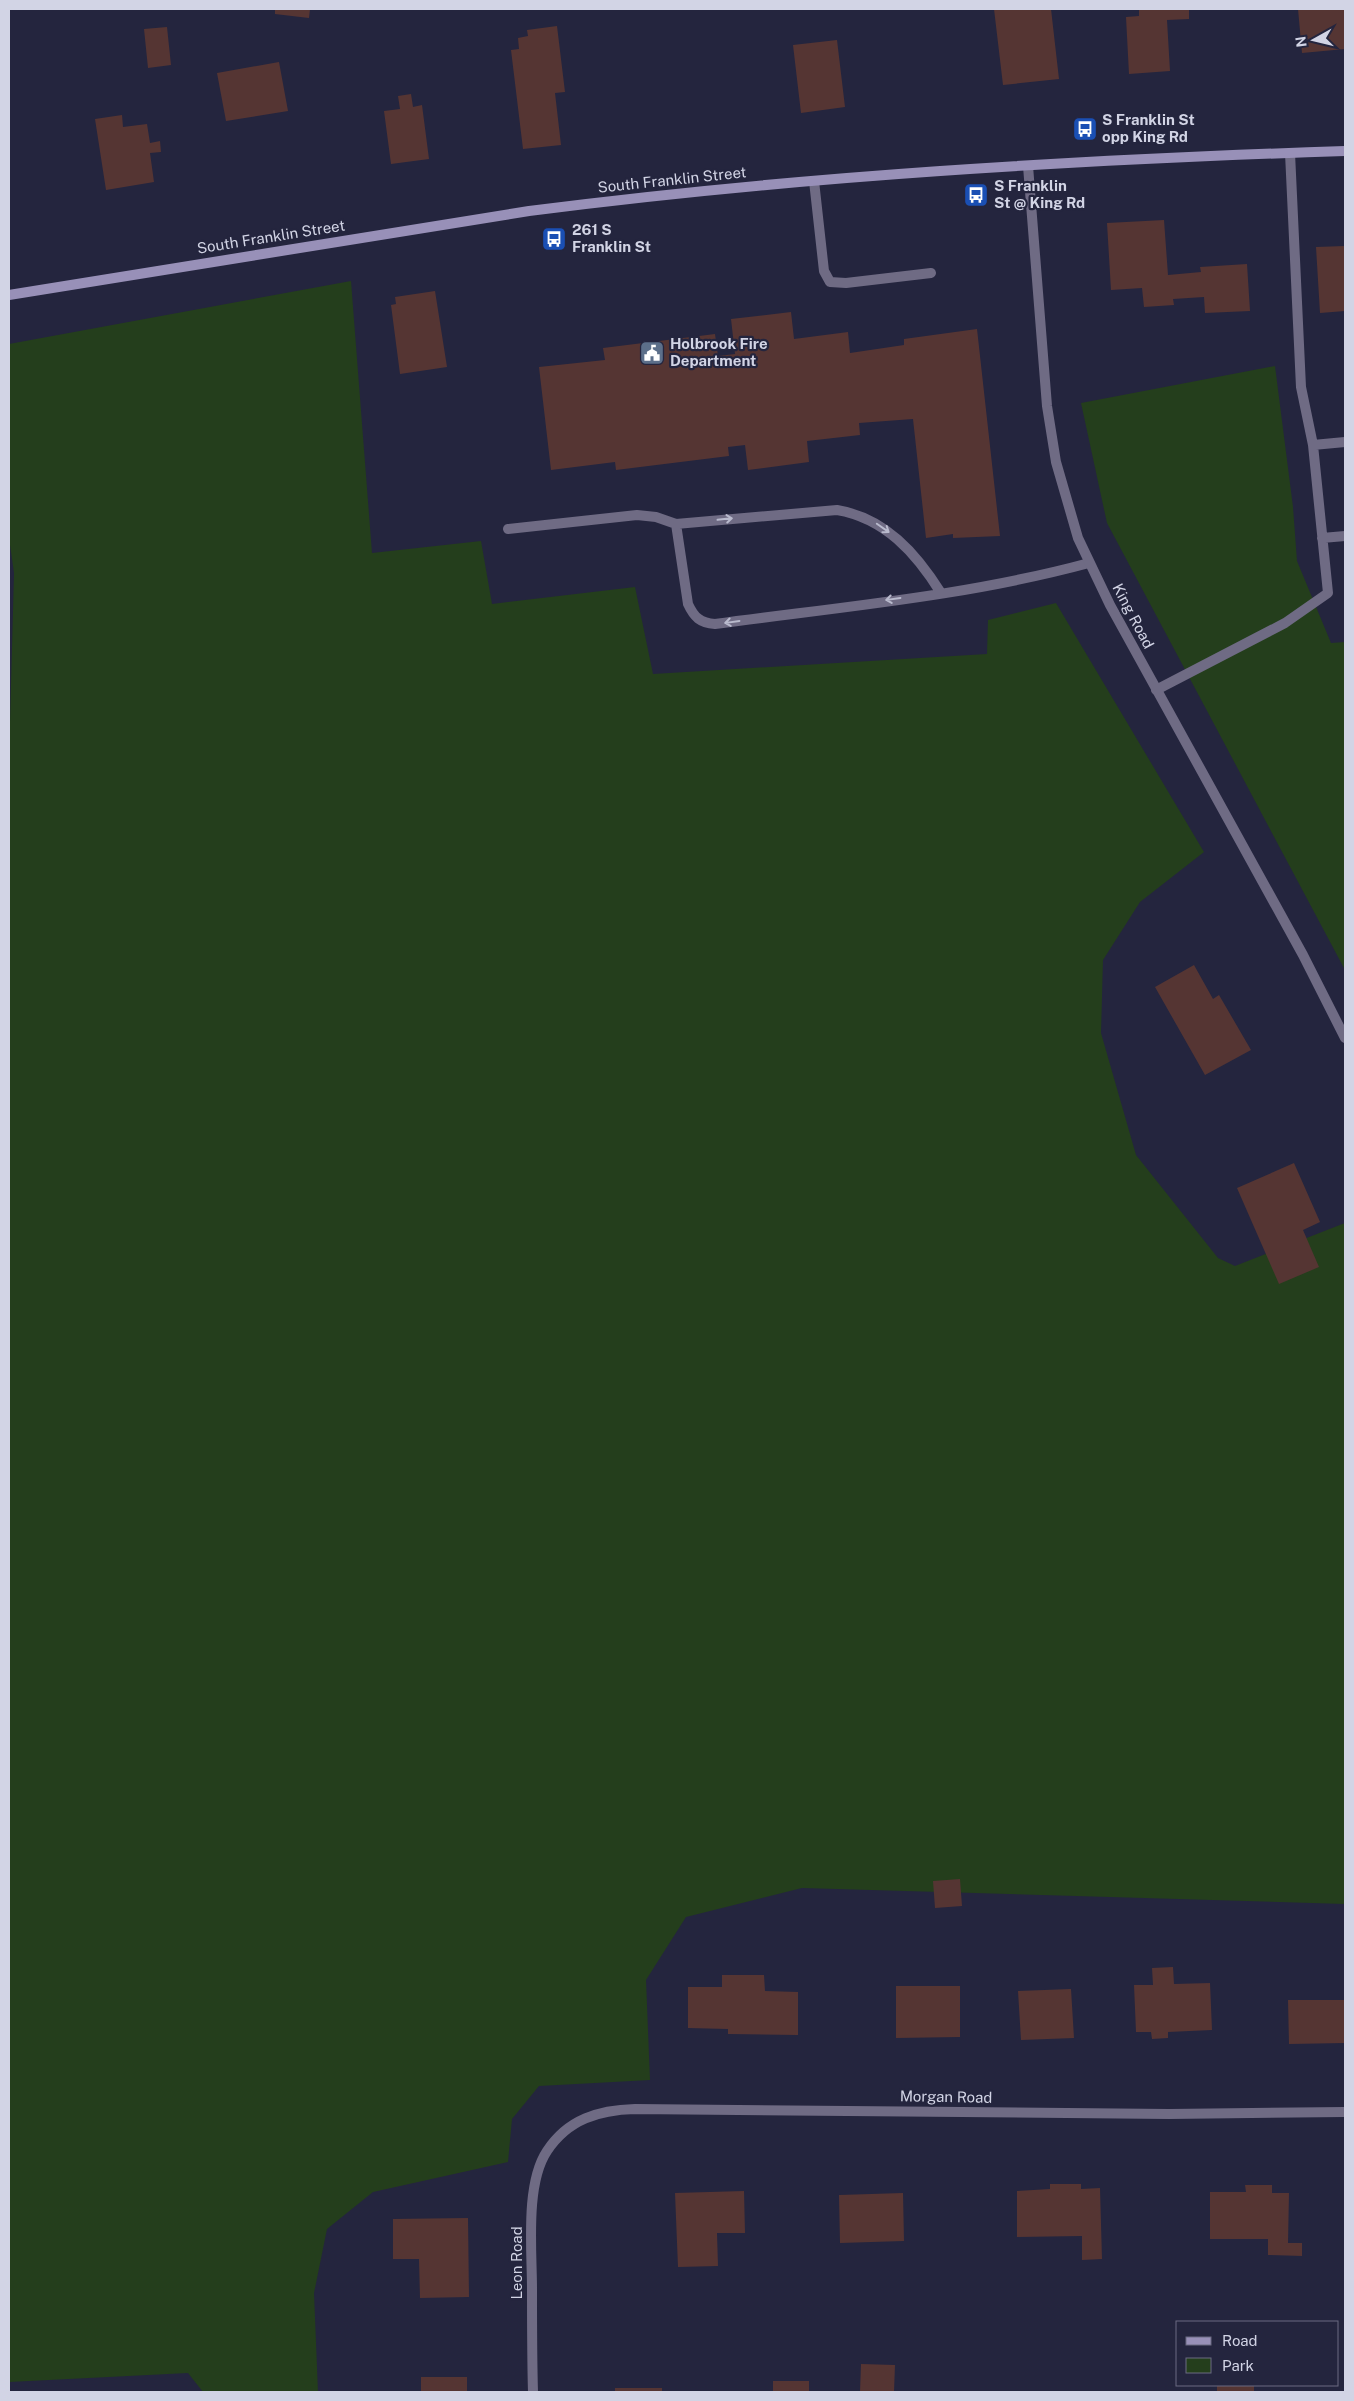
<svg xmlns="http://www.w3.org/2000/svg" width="1354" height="2401" viewBox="0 0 1354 2401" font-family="'Public Sans',sans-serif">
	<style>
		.green { fill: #243e1c }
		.building { fill: #553533 }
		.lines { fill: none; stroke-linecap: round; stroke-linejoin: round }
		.lane { stroke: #6f6b84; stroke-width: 10 }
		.street { stroke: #6f6b84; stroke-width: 10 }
		.secondary { stroke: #9890b8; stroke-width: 10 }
		.oneway { stroke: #b9bacd }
		.labels { text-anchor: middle; stroke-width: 4.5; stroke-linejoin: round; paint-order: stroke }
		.poi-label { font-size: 15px; font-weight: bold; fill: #d2d4e5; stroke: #24253e; text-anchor: start }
		.street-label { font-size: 15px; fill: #d2d4e5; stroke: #24253e }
	</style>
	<rect width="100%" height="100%" fill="#24253e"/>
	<!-- green -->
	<path class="green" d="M351,281L372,553L481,541L492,604L635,587L653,674L987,654L988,620L1056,603L1204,852L1140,902L1103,960L1101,1033L1136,1155L1218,1258L1235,1266L1345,1223V1904L802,1888L686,1917L646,1980L650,2080L539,2086L512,2119L508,2162L373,2192L327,2229L314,2293L318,2392H203L188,2373L9,2382V759L14,573L9,538V344Z
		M1275,366L1293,507L1297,561L1331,643L1345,642V970L1107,523L1081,403Z"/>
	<!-- building -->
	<path class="building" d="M275,9H310L309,18L275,14Z
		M994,9H1051L1059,79L1003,85Z
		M1139,9H1189V19L1167,20L1170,71L1129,74L1126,17L1139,16Z
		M1298,9H1345V49L1302,53Z
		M557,26L565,92L555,93L561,145L523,149L511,50L519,49L518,38L528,36L527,30Z
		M167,27L171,65L148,68L144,29Z
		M837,40L845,107L801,113L793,45Z
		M279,62L288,111L226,121L217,73Z
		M411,94L413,107L422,105L429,159L391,164L384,111L400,109L398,96Z
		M122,115L123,127L147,124L150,143L160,141L161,152L150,153L154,182L106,190L95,119Z
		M1164,220L1168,275L1201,272L1200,267L1247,264L1250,311L1205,313L1204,297L1173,299L1174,305L1144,307L1142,288L1111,290L1107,223Z
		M1345,246V311L1320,313L1316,247Z
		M435,291L447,367L400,374L391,305L396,304L395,297Z
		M791,312L794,339L848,332L850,353L904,345V339L977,329L1000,536L953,538V534L926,538L913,419L859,423L860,435L807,441L809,462L748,470L745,445L728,447L729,456L616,470L615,462L551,470L539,367L605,360L603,348L715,334L718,356L735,354L731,319Z
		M1194,965L1213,999L1219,995L1251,1050L1205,1075L1155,987Z
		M1294,1163L1320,1222L1303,1230L1319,1267L1279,1284L1237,1188Z
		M960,1879L962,1906L935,1908L933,1881Z
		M1173,1967L1174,1984L1210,1983L1212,2030L1168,2032V2038L1152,2039L1151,2032H1136L1134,1985H1153L1152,1968Z
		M722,1975H764L765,1991L798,1992V2035L728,2034V2029L688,2028V1987H722Z
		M896,1986H960V2037L896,2038Z
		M1071,1989L1074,2038L1021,2040L1018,1991Z
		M1288,2000H1345V2043L1289,2044Z
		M1050,2184H1081V2189L1100,2188L1102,2259L1082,2260V2236L1017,2237V2191L1050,2189Z
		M1245,2185H1272V2193H1289L1288,2243H1302V2256L1268,2255V2239H1210V2192H1246Z
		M744,2191L745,2233H717L718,2266L678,2267L675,2193Z
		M903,2193L904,2241L840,2243L839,2195Z
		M468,2218L469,2297L420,2298L419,2259H393V2219Z
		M861,2364L895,2365L894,2392H860Z
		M421,2377H467V2392H421Z
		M773,2381H809V2392H773Z
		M1217,2385H1254V2392H1217Z
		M615,2388H662V2392H615Z"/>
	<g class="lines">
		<!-- lane -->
		<path class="lane" d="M814,181L824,271L830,282L846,283L931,273
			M1313,445L1345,442
			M676,524L688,604C694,617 700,623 715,624C840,607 967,596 1089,563
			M508,529L637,515L656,517L676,524L837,510C885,518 916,553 941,593
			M1322,538L1345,536
			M1156,690L1285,623L1328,593L1313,445L1301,387L1290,153"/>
		<!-- street -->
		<path class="street" d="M1028,166L1047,406L1056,462L1078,538L1110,605L1303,955L1345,1038
			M533,2392C532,2358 532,2324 532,2289C532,2250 525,2184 547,2151C568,2119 599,2110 635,2109L1169,2114L1345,2112"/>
		<!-- secondary -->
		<path class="secondary" d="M9,295L529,211C800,176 1073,160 1345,151"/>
	</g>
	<!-- one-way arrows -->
	<defs><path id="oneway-shaft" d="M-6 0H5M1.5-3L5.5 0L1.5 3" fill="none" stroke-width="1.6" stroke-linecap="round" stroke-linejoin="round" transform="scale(1.25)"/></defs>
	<g class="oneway">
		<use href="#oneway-shaft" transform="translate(725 519) rotate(-6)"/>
		<use href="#oneway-shaft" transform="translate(883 528) rotate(35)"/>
		<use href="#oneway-shaft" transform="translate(893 599) rotate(172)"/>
		<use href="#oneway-shaft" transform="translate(732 622) rotate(172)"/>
	</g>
	<!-- icons -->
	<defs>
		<symbol id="bus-square" viewBox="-11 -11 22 22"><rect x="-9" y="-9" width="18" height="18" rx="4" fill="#1a4fb4" stroke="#24253e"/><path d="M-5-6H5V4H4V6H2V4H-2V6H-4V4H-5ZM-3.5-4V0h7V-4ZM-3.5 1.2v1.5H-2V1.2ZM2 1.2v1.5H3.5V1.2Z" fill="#fff"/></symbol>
		<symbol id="civic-square" viewBox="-11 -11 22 22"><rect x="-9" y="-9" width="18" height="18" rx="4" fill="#5c6f8a" stroke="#24253e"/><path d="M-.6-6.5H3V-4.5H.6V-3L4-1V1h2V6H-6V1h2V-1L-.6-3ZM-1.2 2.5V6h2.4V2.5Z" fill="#fff"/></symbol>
	</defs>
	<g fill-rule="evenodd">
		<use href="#bus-square" x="1071" y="115" width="28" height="28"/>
		<use href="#bus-square" x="962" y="181" width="28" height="28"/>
		<use href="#bus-square" x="540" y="225" width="28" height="28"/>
		<use href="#civic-square" x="638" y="339" width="28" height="28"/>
	</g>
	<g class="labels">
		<!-- poi labels -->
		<g class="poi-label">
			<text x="1102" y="125">S Franklin St<tspan x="1102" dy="17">opp King Rd</tspan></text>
			<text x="994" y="191">S Franklin<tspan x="994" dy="17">St @ King Rd</tspan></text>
			<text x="572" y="235">261 S<tspan x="572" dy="17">Franklin St</tspan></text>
			<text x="670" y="349">Holbrook Fire<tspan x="670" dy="17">Department</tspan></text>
		</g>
		<!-- street labels -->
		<g class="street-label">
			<text transform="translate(672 180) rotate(-6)" y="5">South Franklin Street</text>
			<text transform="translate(271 237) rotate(-9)" y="5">South Franklin Street</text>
			<text transform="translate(1133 616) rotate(62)" y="5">King Road</text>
			<text transform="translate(946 2097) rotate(1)" y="5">Morgan Road</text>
			<text transform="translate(517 2263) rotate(-90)" y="5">Leon Road</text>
		</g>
	</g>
	<!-- border -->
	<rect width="1354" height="2401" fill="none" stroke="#d2d4e5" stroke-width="20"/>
	<!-- legend -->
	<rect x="1176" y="2321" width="162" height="65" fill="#24253e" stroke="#6a6b81"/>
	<rect x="1186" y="2337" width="25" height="8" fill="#9890b8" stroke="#6a6b81"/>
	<text x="1222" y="2346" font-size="15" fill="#d2d4e5">Road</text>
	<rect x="1186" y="2358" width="25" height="15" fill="#243e1c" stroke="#6a6b81"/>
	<text x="1222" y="2371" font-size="15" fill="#d2d4e5">Park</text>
	<!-- north arrow -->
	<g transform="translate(1314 40) rotate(262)" stroke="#24253e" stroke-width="4" paint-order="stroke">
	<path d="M0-4L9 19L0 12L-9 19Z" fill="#d2d4e5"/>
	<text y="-8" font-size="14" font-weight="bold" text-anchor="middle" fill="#d2d4e5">N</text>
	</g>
</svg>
